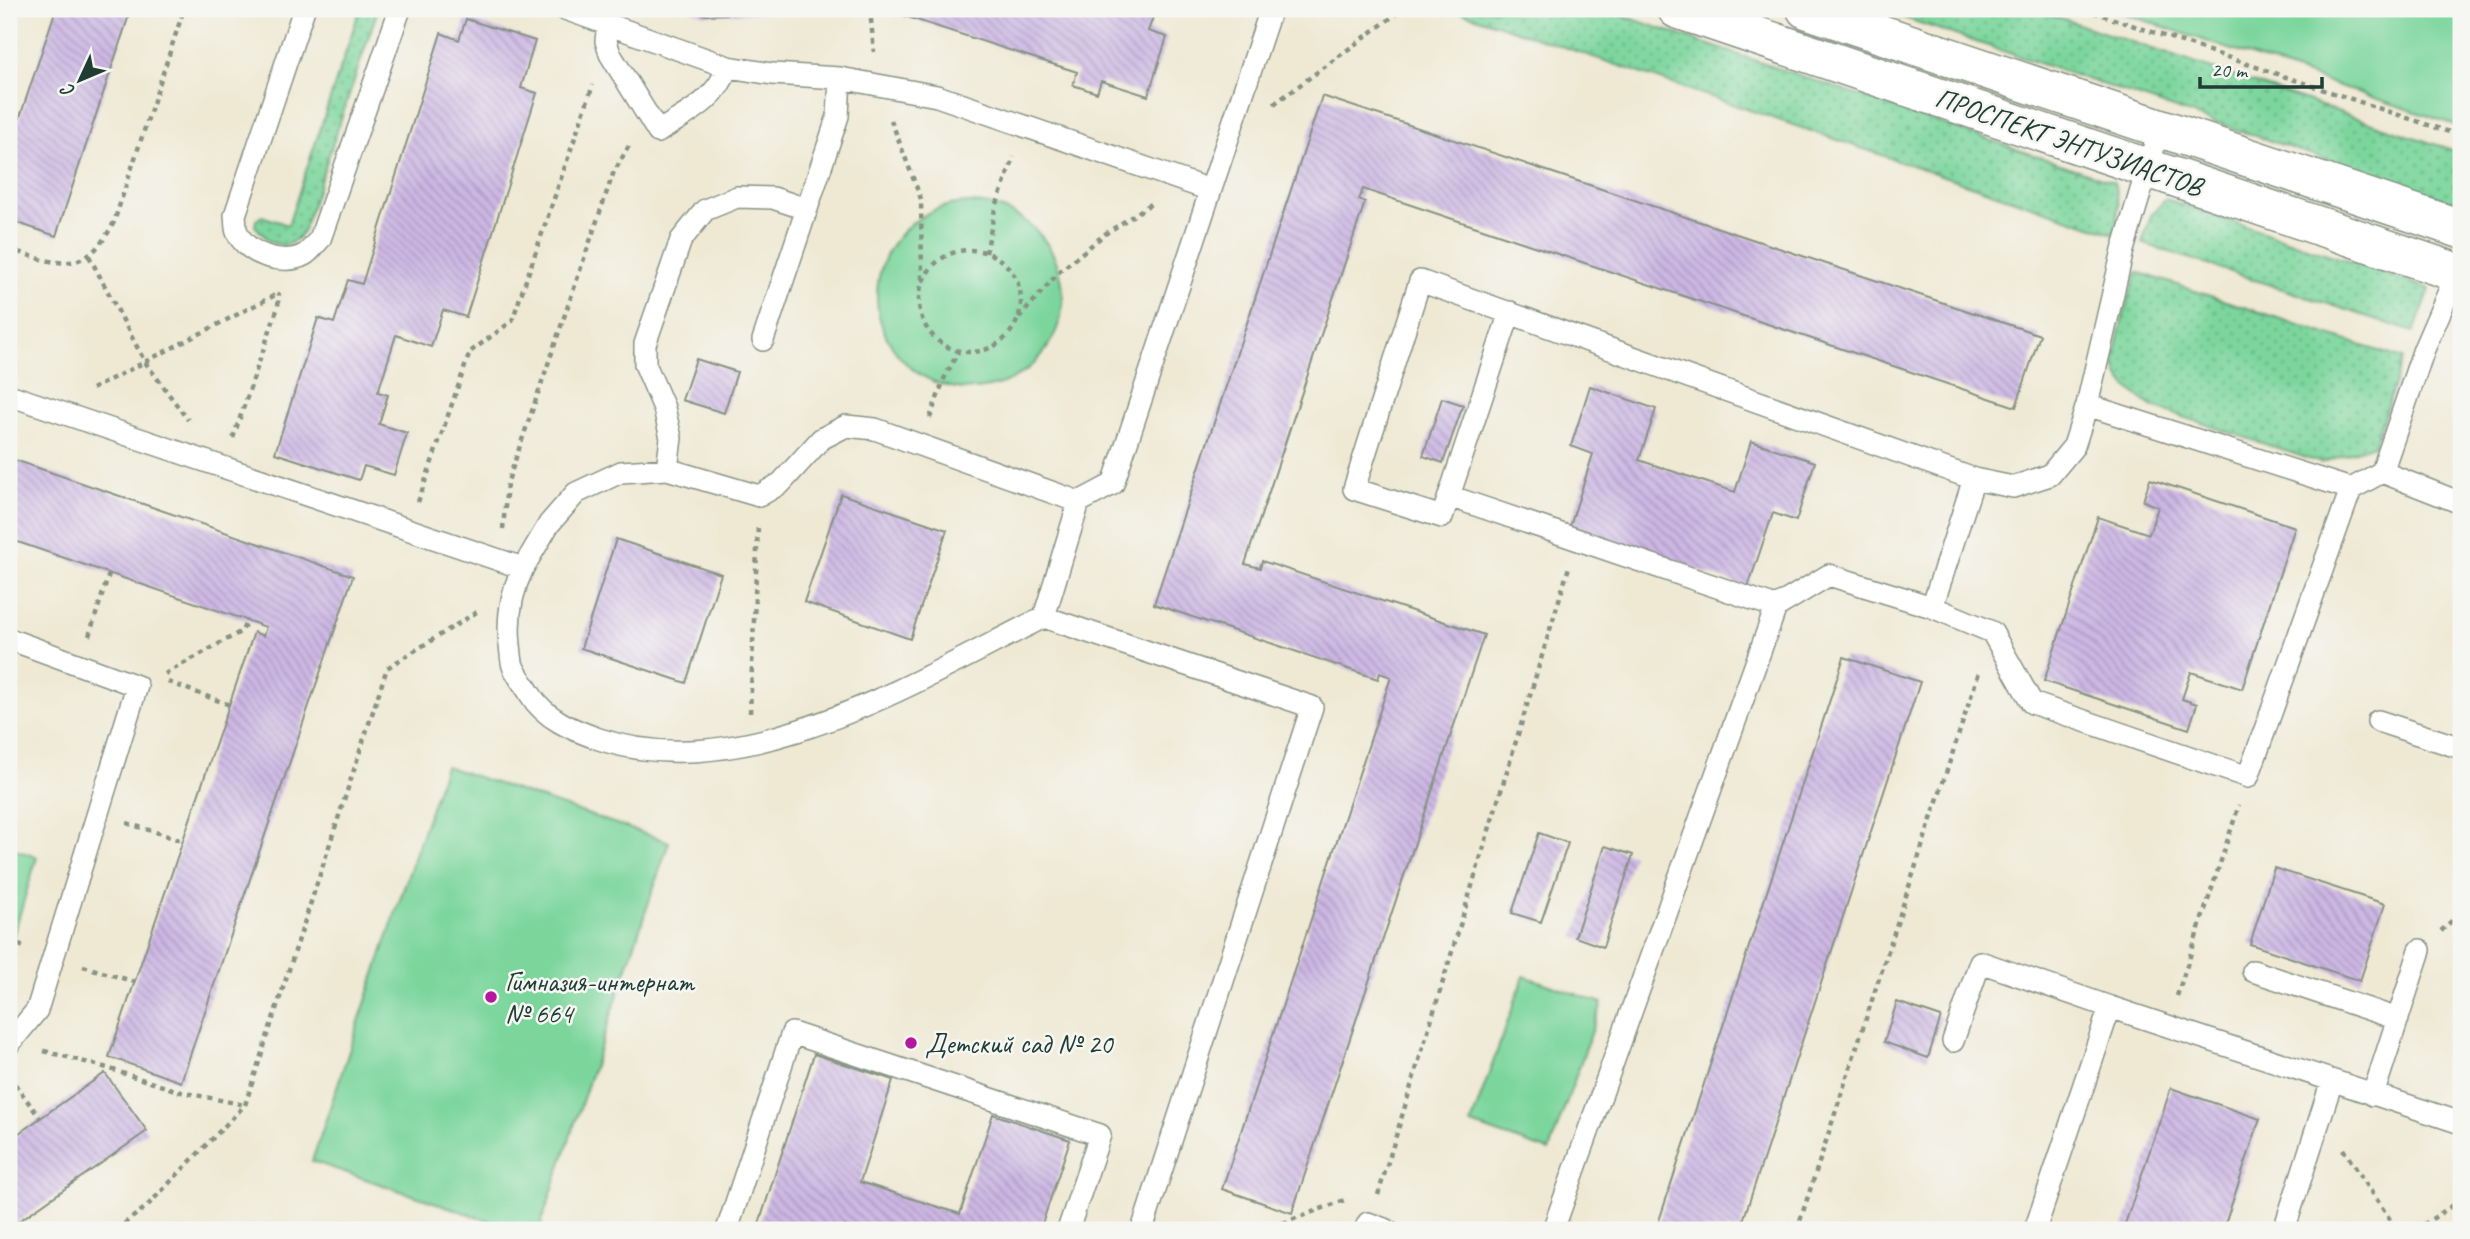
<svg xmlns="http://www.w3.org/2000/svg" width="2470" height="1239" viewBox="0 0 2470 1239" font-family="Caveat,sans-serif">
	<style>
		.grass { fill: url(#grass-dots); stroke: #4d8a68; stroke-width: 2 }
		.park { fill: #7bd69c; stroke: #4d8a68; stroke-width: 2 }
		.building { fill: url(#building-back-hatch) }
		.lines { fill: none; stroke-linecap: round; stroke-linejoin: round }
		.lane-casing { stroke: #879384; stroke-width: 24 }
		.secondary-casing { stroke: #879384; stroke-width: 41 }
		.path { stroke: #879384; stroke-width: 4.5; stroke-dasharray: 5 5; stroke-linecap: butt }
		.lane { stroke: #fff; stroke-width: 21 }
		.secondary { stroke: #fff; stroke-width: 38 }
		.poi-dot { fill: #b5179e; stroke: #f6f6f2; stroke-width: 2.5 }
		.labels { text-anchor: middle; stroke-width: 5; stroke-linejoin: round; paint-order: stroke }
		.street-label { font-size: 28px; fill: #1f3d34; stroke: #f6f6f2 }
		.poi-label { font-size: 28px; fill: #1f3d34; stroke: #f6f6f2; text-anchor: start }
	</style>
	<defs>
		<pattern id="grass-dots" width="8" height="8" patternUnits="userSpaceOnUse" patternTransform="scale(1.75)"><rect width="8" height="8" fill="#7bd69c"/><path d="M2 2h.1M6 6h.1" fill="none" stroke="#64af80" stroke-width="1.8" stroke-linecap="round"/></pattern>
		<pattern id="building-back-hatch" width="6" height="6" patternUnits="userSpaceOnUse" patternTransform="scale(1.75)"><rect width="6" height="6" fill="#cdb7e4"/><path d="M-1 5l2 2M0 0l6 6M5-1l2 2" fill="none" stroke="#a696ba"/></pattern>
	</defs>
	<rect width="100%" height="100%" fill="#f6f6f2"/>
	<filter id="ink" filterUnits="userSpaceOnUse"><feTurbulence type="fractalNoise" baseFrequency=".0143" numOctaves="2"/><feDisplacementMap in="SourceGraphic" scale="14" xChannelSelector="R" yChannelSelector="G"/><feConvolveMatrix kernelMatrix="1 2 1 2 8 2 1 2 1" color-interpolation-filters="sRGB"/></filter>
	<filter id="wash" filterUnits="userSpaceOnUse"><feTurbulence type="fractalNoise" baseFrequency=".00686" numOctaves="4" result="noise"/><feDisplacementMap in="SourceGraphic" scale="28" xChannelSelector="R" yChannelSelector="G"/><feGaussianBlur stdDeviation="1.57" result="paint"/><feColorMatrix in="noise" values="0 0 0 0 0 0 0 0 0 0 0 0 0 0 0 0 0 1.4 0 .05"/><feComposite in="paint" operator="in"/></filter>
	<g filter="url(#wash)">
		<rect width="100%" height="100%" fill="#efe9d4"/>
		<!-- grass -->
		<path class="grass" d="M360,9H378L303,232L296,240L285,246L270,242L255,226L256,220L262,216L288,225Z
			M1452,9H1603L2114,182L2119,205L2114,234Z
			M1878,9H2034L2461,153V205Z
			M2166,199L2430,289L2414,332L2142,243L2151,215Z
			M2137,272L2403,359L2374,445L2321,463L2154,407C2141,400 2120,385 2116,369C2111,347 2130,295 2137,272Z"/>
		<!-- park -->
		<path class="park" d="M2111,9H2461V127Z
			M877 296a93 93 0 1 1 186 0a93 93 0 1 1-186 0Z
			M445,766L669,842L539,1230H516L312,1161Z
			M9,848L37,857L9,950Z
			M1524,976L1602,1003L1549,1151L1471,1124Z"/>
		<g id="blocks">
			<!-- building -->
			<path class="building" d="M56,9H131L56,236L9,220V150Z
				M688,9H799V11L705,15Z
				M883,9H1156L1148,31L1167,37L1148,96L1101,81L1097,93L1073,85L1077,72Z
				M466,19L535,41L521,88L537,93L466,317L443,310L431,347L396,335L378,392L388,395L379,424L407,433L394,475L364,466L359,480L275,453L318,318L334,323L348,280L362,284L441,33L459,40Z
				M1322,96L2040,335L2016,407L1363,189L1359,200L1365,202L1245,564L1260,568L1262,561L1484,635L1292,1213L1222,1189L1391,677L1380,673L1378,679L1154,604Z
				M696,359L737,372L724,413L682,400Z
				M1590,386L1656,409L1639,460L1735,492L1751,441L1815,462L1796,521L1773,513L1748,587L1570,526L1593,454L1571,446Z
				M1442,398L1463,405L1443,463L1423,456Z
				M9,458L353,576L181,1082L109,1057L254,632L263,636L266,627L9,539Z
				M2150,479L2295,527L2242,689L2191,672L2182,699L2197,704L2189,729L2044,681L2098,517L2149,534L2158,507L2143,501Z
				M841,494L947,530L910,639L804,602Z
				M616,539L721,574L686,683L581,648Z
				M1844,657L1920,682L1740,1230H1656Z
				M1539,833L1568,843L1541,922L1512,913Z
				M1605,846L1633,855L1603,947L1575,937Z
				M2274,868L2385,904L2360,981L2250,944Z
				M1897,1002L1941,1017L1928,1058L1884,1042Z
				M814,1054L893,1080L860,1182L960,1214L993,1114L1070,1140L1040,1230H858L845,1226L844,1230H757Z
				M105,1073L147,1131L9,1228V1140Z
				M2171,1088L2260,1119L2223,1230H2123Z"/>
		</g>
	</g>
	<g filter="url(#ink)">
		<use href="#blocks" fill-opacity="0" stroke="#879384" stroke-width="2"/>
		<g class="lines">
			<defs>
				<path id="lane" d="M304,9L235,215C236,220 235,228 237,232C247,255 283,266 304,255C310,252 315,244 320,239L400,9
					M565,9L728,67L772,74L840,78L937,96L1210,190
					M608,24L606,41L610,54L658,132C688,112 715,102 728,67
					M763,340L838,116L840,78
					M9,395L523,568C511,593 507,618 510,645C511,652 511,660 513,666C517,676 525,685 530,694C545,719 573,730 599,739C745,788 917,680 1044,617L1312,707L1142,1230
					M2087,405L2351,489L2382,472L2424,349L2460,266
					M667,469L671,438L664,408L645,364V344L681,240L705,210L737,197L773,198L806,209
					M2382,472L2461,503
					M1449,496L1510,312
					M523,568L549,524L576,493L621,472L667,469L759,496L781,483L821,439L846,426L875,429L1079,502
					M1776,607L1449,496L1442,517L1354,489L1420,281L1974,479
					M1932,607L1992,632L2032,703L2248,777L2351,489
					M1044,617L1079,502L1113,484L1271,9
					M9,639L137,686L37,1010L9,1044
					M2378,721L2461,748
					M2253,971L2398,1019
					M1953,1041L1980,962L2110,1007
					M2373,1095L2420,950
					M727,1230L792,1033L1100,1135L1068,1230
					M1365,1230L1368,1223L1387,1230
					M1553,1230L1776,607L1829,575L1932,607L1974,479L2013,487L2050,475L2074,446L2087,405L2123,250L2160,127
					M2035,1230L2110,1007L2461,1123
					M2284,1230L2332,1081"/>
				<path id="secondary" d="M1677,9L2461,274
					M1806,9L2461,229"/>
			</defs>
			<!-- lane casing -->
			<use href="#lane" class="lane-casing"/>
			<!-- secondary casing -->
			<use href="#secondary" class="secondary-casing"/>
			<!-- path -->
			<path class="path" d="M870,9L874,52
				M2084,9L2461,136
				M1274,104L1403,9
				M891,120L921,199L922,281
				M9,135L13,136
				M9,249C58,265 86,277 114,222L184,9
				M919 301a51 51 0 1 1 102 0a51 51 0 1 1-102 0Z
				M986,253L995,209L1014,157
				M89,256L145,362L188,420
				M1019,318L1060,271L1105,234L1152,203
				M92,389L279,293
				M930,418L944,379L958,352
				M233,438L278,307L279,293
				M418,502L470,352L512,321L593,85
				M503,529L507,484L613,174L630,144
				M89,636L109,574
				M165,674L242,631L247,620
				M168,682L230,705
				M750,713L758,526
				M127,823L183,841
				M2441,931L2461,912
				M9,941L24,947
				M83,966L135,982
				M2177,996L2239,805
				M44,1051L104,1067L181,1092L245,1105
				M9,1076L40,1118
				M2343,1149L2397,1230
				M1378,1195L1569,567
				M116,1230L146,1207L245,1105L387,668L480,610
				M1264,1230L1345,1200
				M1797,1230L1979,672
				M2415,1230L2461,1200"/>
			<!-- lane -->
			<use href="#lane" class="lane"/>
			<!-- secondary -->
			<use href="#secondary" class="secondary"/>
		</g>
	</g>
	<!-- markers -->
	<g class="poi-dot">
		<circle cx="491" cy="997" r="7"/>
		<circle cx="911" cy="1043" r="7"/>
	</g>
	<g class="labels">
		<!-- street labels -->
		<g class="street-label">
			<text transform="translate(2069 141) rotate(19)" y="10">ПРОСПЕКТ ЭНТУЗИАСТОВ</text>
		</g>
		<!-- poi labels -->
		<g class="poi-label">
			<text x="505" y="991">Гимназия-интернат<tspan x="505" dy="32">№ 664</tspan></text>
			<text x="925" y="1053">Детский сад № 20</text>
		</g>
	</g>
	<!-- margin -->
	<rect width="2470" height="1239" fill="none" stroke="#f6f6f2" stroke-width="35"/>
	<!-- north arrow -->
	<g transform="translate(80 80) rotate(226)" stroke="#f6f6f2" stroke-width="5" paint-order="stroke">
	<path d="M0-5L12 26L0 18L-12 26Z" fill="#1f3d34"/>
	<text y="-10" font-size="19" font-weight="bold" text-anchor="middle" fill="#1f3d34">С</text>
	</g>
	<!-- scale -->
	<path d="M2200 77v10h122v-10" fill="none" stroke="#1f3d34" stroke-width="3.5"/>
	<text x="2211" y="77" font-size="21" fill="#1f3d34" stroke="#f6f6f2" stroke-width="5" paint-order="stroke">20 m</text>
</svg>
